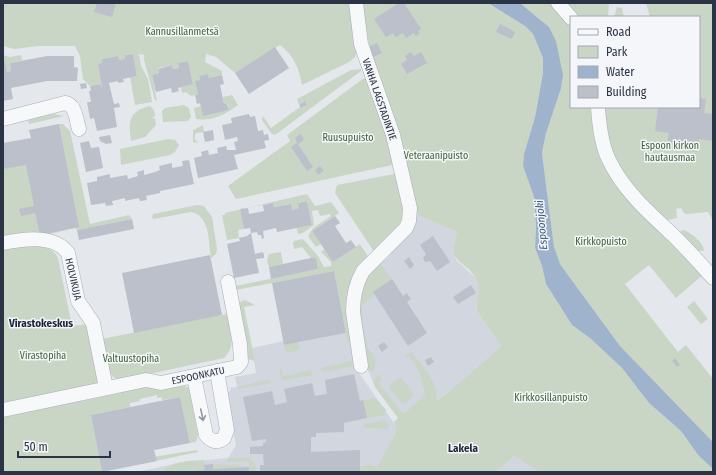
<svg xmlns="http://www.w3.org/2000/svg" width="716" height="475" viewBox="0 0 716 475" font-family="'Fira Sans Condensed',sans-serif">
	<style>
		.built { fill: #d2d6de }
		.green { fill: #c9d6c5 }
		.water { fill: #9fb4cc }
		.building { fill: #bbc0ca }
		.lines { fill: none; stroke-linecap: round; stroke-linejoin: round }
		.street-casing { stroke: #a9aeb7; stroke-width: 15 }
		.street { stroke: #f7f8fa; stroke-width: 14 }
		.oneway { stroke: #9196a0 }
		.labels { text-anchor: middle; stroke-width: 3; stroke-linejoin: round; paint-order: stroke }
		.park-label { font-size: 10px; fill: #3f6138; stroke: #f4f6f9 }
		.street-label { font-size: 10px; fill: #2b3445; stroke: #f4f6f9 }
		.water-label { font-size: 11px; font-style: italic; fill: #34527a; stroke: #f4f6f9 }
		.neighbourhood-label { font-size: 11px; font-weight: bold; fill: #1d2536; stroke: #f4f6f9 }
	</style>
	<rect width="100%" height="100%" fill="#e4e7ec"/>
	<!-- built -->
	<path class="built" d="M413,213L457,232L454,243L456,260L478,280L480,292L476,307L477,311L501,346L452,389L410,419L389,406L375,387L365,363L358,312L369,273L390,256Z
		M351,332L359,373L396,426V432L376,472H137L178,463L228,458L236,445L226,392L231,391L230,388L237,387L235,377L256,373L252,348L284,341L285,345Z
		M514,456L539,472H496Z"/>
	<!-- green -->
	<path class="green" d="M3,3H350L358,49L355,57L349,62L302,85C299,68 294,56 280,45L235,73L216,57L206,54L205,62L222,71V75L209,78L208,74L199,76L200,80L196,81L198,94L191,96L186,92L182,93L181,87L193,84L188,61L178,63L179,68L173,69L172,65L158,68L159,73L152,75L157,101L155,100L144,60V55L139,54L141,66L148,79L152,102L135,105L130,77L137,76L133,54L125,55V59L119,60L118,56L102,59V63L98,64L102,88L100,84L90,86L83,79L80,56L75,46H38L14,49L3,46Z
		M361,3H488L525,26L533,34L543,58V73L535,117L524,154L523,166L534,197L536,226L535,248L542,266L546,284L572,325L591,339L622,368L649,403L681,431L698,455L713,469V472H539L514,456L496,472H360V467C368,464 371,463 377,468L396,432V426L394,422L398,418L375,387L374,381L378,374L382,379L379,383L401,412L405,413L425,395L420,373L410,357L404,356L411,352C422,365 440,383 436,401L452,389L501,346L477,311C475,300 483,291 477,280C465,258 446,266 457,232L413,213L376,78Z
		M520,3H551L571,24V107H592L594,138L601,161L622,193L704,274L676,298L649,265L625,284L678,352L686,345L713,379V442L620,346L560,264L557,257L554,247L542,153L546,133L553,35L541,20Z
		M566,3H609L608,17H580Z
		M646,3H713V221L708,212L686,214L684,213L681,208L676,209L677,218L663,221L622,173L606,137L604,107H699V17H650Z
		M617,7L622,8L624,17H614Z
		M3,55L10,57L21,55L22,60L10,63L11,71L7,72L5,61L3,62Z
		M361,69V71L275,135L272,134L262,120L263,116L271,128L300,107L301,108L307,105L305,101L299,105L297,99L351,70Z
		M364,78L368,80L395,160L392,165L236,199L228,186L290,141L287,135Z
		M232,95L238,105C226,114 212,122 196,119L194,108L201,106L229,110L228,104H224L223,97Z
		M184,105L189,108L191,117L188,121L163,122L162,111L165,108Z
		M150,106L154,110L155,116L153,117V119L155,118L156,125L145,137L131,141C128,121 129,111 150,106Z
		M54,114L64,116L29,124L28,120Z
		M59,124H63L70,131L90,224L129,215L132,219L77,230L75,228L50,234L3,238V165L32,160L45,224L77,218Z
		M203,125L204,132L196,133L194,138L198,143L193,142V130Z
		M168,139L175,140L179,145L175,152L170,155L121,165L120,149Z
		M394,174L397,176L406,207L403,224L376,251L373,250L335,193L337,185Z
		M307,194L315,206L331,202L339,213L312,231L321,244L316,247L308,236L313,228L331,216L330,214L320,216L318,210L312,211L314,225L303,233L298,234L297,228L312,225L307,201L299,202V208L292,210L290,204L274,207L273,203L241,209L244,229L238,230L239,238L227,240L222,215H225V213Z
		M197,205L204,206L212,217L217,249L216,254L211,258C208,243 211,216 191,212L154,219L152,218L153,214Z
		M682,230C690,231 704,243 704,251H698L681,235L680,232Z
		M303,239L318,256L324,267L331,266V262L321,252L325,249L333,262L360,244L370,260L360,270L350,343H348L346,333L334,271L236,290V286L318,269L316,258H311L302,247L294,249L293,244L294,241Z
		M33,245C44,247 53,248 58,258L72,326L90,324L99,373L98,385L3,404V248Z
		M281,252L283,264L269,267L267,261L269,254Z
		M380,264L392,279L373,292L375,295L362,305L363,325L368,349L375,357L376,363L374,370L369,371C359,352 356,306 363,285C366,275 373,270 380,264Z
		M245,300L255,305L244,307L255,361L248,359L238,303Z
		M694,301L708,319L701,324L687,307Z
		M227,314C230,329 237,346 224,358L149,374L152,387L160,390L184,386L189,388L198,435L196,442L190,443L180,397L162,400L161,397L157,398V395L140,399V401L130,403V407L91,415L102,472H3V417L121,393L119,380C105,377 105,351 102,339Z
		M298,342L300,350L286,353L284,345Z
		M352,361L353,366L325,372L322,371L320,368Z
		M279,368H281L283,376L311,370L312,375L282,381Z
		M398,378H402L413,393V396L407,402L402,403L390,388V385Z
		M270,379L271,383L239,389L237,387Z
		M375,398L386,410L385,415L367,418L363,400Z
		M385,420L389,425L388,429L365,428L363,426L365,424Z
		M197,450L198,452L141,464L140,459Z
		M228,458H249L255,463L256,472H249V461L228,462Z
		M204,460L205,470L163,472C172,460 191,461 204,460Z
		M213,464L241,465V468L213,469Z"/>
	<!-- water -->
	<path class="water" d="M488,3H520L549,27L556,41L563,75L561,88L546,133L542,153L554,247L560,264L620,346L713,442V469L698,455L681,431L649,403L622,368L591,339L572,325L546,284L542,266L535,248L536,226L534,197L523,166L524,154L535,117L543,73V58L533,34L525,26Z"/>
	<!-- building -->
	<path class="building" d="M97,3H116L112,17L94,12Z
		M399,3H404L421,29L418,31L420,33L416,36L414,33L406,38L403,33L396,37L393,33L386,37L374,19Z
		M500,24L515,32L512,39L496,32Z
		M377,43L382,53L373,57L368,47Z
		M275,47L289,68L249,94L235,73Z
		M411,52L414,56L421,52L427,63L407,74L401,64L407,60L405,56Z
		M133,54L137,76L123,79L124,82L118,83V81L109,83L114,104L119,103L120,107L114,108L117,127L97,131L94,118L90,119L87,102H91L89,91H91L90,86L100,84L102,88L98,64L102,63V59L118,56L119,60L125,59V55Z
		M47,56H74V67L78,68L77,81H47L11,88L13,99L3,101V62L5,61L7,72L11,71L10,63Z
		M188,61L193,84L178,88L179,91L172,93L171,88L156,92L152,75L159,73L158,69L172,65L173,69L179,68L178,63Z
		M208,74L209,78L222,75L224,84L220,85L224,104H227L229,110L203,116L200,103L197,104L195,95L198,94L195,81L200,80L199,76Z
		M86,83L87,88L81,89L80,84Z
		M699,98L706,99L704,113L713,114V141L699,139L697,152L666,147L669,133L655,131L658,107H699Z
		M305,101L307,105L301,108L299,105Z
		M249,114L250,117L255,116L258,131L263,130L264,135L268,134L269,140L264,141L266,148L234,155L238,169L198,178L194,158L202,156L201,152L208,150L209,155L218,153L217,148L226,146L227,150H236L234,142L238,141L237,137L225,140L222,125L232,123L231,118Z
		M59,124L79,227L40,235L35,213L21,216L19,209L34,206L26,165L3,169V143L31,138L29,130Z
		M213,130L214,140L205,142L203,132Z
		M301,134L304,140L298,144L313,167L307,171L291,147L297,143L295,138Z
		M110,135L112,143L106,144L100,141L99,137Z
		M89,141L91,148L99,147L103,168L86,172L80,143Z
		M189,160L194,184L160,191V193L146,196L147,200L140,201L139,198L125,201V198L112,201L113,205L106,206L105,203L91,205L87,183L97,181V177L110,174V178L127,175L128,179L138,176L137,172L144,170V175L155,172L160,170L159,166L172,163V168L183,166L182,161Z
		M320,166L324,171L318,175L315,170Z
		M307,201L312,225L277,232L276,228L263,231L264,238L262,239L261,235H258L257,232L251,233L250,228L244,229L240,209L248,208L249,214L264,211L263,205L273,203L274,207L291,204L292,210L299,208L298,203Z
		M335,216L340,223L335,226L346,243L351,240L356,247L333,262L312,231Z
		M132,219L134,229L79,240L77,230Z
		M251,233L255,254L263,252L264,255V258L256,259L259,273L234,278L227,244L240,241L239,238L247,236Z
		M433,236L450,262L437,271L430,261L425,262L423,258L426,254L420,245Z
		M210,255L222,315L134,333L122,273Z
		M409,257L414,265L410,269L404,261Z
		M311,258H316L318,269L271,279L269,267Z
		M334,271L346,333L284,345L272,283Z
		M392,279L403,296L407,293L408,295L411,299L407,302L427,333L408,346L373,292Z
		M471,285L476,293L458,304L453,297Z
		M384,342L388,347L382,352L378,346Z
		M431,357L434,362L428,366L425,360Z
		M675,358L680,365L677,367L672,361Z
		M354,374L360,401L363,400L367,418L344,423V432L316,433V437H311V452L360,450V472H260V465H264L263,454H250V447L263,446V443L266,442V439L252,441L243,397L272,391L275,405L287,402L284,389L312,383L315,396L327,394L325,380Z
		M180,397L190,443L154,450L157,461L102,472L91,415Z
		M213,464V469L249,467V472H179L205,470L204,465Z"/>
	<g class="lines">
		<defs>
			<path id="street" d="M356,3L361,44L393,135L410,208L409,221L406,228L363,271C356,283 353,298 353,312L361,366
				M558,3L571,18
				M598,107C599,124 601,142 608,158C622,189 649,213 673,235C687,249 700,263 713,278
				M3,119L65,103C76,105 76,119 79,129
				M3,243C23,239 54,234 68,253L78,301L93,323L106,388
				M194,377L206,435C211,442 218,443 224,438L227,430L217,371
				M3,410L146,380L161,383L237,367L241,362L240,344L228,282"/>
		</defs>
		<!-- street casing -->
		<use href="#street" class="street-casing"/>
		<!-- street -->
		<use href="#street" class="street"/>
	</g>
	<!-- one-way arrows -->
	<defs><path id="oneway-shaft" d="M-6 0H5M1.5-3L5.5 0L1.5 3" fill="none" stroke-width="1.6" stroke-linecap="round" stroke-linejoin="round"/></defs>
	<use class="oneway" href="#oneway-shaft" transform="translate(202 415) rotate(78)"/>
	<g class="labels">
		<!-- park labels -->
		<g class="park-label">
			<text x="182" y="35">Kannusillanmetsä</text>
			<text x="348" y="141">Ruusupuisto</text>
			<text x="670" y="149">Espoon kirkon<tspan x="670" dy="12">hautausmaa</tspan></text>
			<text x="436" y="159">Veteraanipuisto</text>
			<text x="601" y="245">Kirkkopuisto</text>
			<text x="43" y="359">Virastopiha</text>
			<text x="131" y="362">Valtuustopiha</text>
			<text x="551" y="401">Kirkkosillanpuisto</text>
		</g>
		<!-- street labels -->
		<g class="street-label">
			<text transform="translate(380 99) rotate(71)" y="4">VANHA LAGSTADINTIE</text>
			<text transform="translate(74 279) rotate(77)" y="4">HOLVIKUJA</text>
			<text transform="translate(198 375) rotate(-12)" y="4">ESPOONKATU</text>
		</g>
		<!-- water labels -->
		<g class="water-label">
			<text transform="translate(541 225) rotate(-95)" y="4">Espoonjoki</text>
		</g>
		<!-- neighbourhood labels -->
		<g class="neighbourhood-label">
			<text x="41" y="327">Virastokeskus</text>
			<text x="463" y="452">Lakela</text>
		</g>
	</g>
	<!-- border -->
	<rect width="716" height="475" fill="none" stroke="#2b3445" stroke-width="8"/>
	<!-- legend -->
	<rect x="570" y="16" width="130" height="92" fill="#f4f6f9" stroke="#a4a8b1"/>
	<rect x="578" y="29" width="20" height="6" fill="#f7f8fa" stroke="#a4a8b1"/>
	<text x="606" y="36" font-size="12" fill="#2b3445">Road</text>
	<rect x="578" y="46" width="20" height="12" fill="#c9d6c5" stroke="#a4a8b1"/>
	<text x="606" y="56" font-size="12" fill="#2b3445">Park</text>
	<rect x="578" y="66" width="20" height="12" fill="#9fb4cc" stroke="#a4a8b1"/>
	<text x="606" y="76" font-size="12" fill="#2b3445">Water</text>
	<rect x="578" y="86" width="20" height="12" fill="#bbc0ca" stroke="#a4a8b1"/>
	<text x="606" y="96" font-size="12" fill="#2b3445">Building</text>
	<!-- scale -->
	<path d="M18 451v6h92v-6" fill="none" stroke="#2b3445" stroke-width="2"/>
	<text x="24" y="451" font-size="12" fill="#2b3445" stroke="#f4f6f9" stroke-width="3" paint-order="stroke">50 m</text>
</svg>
